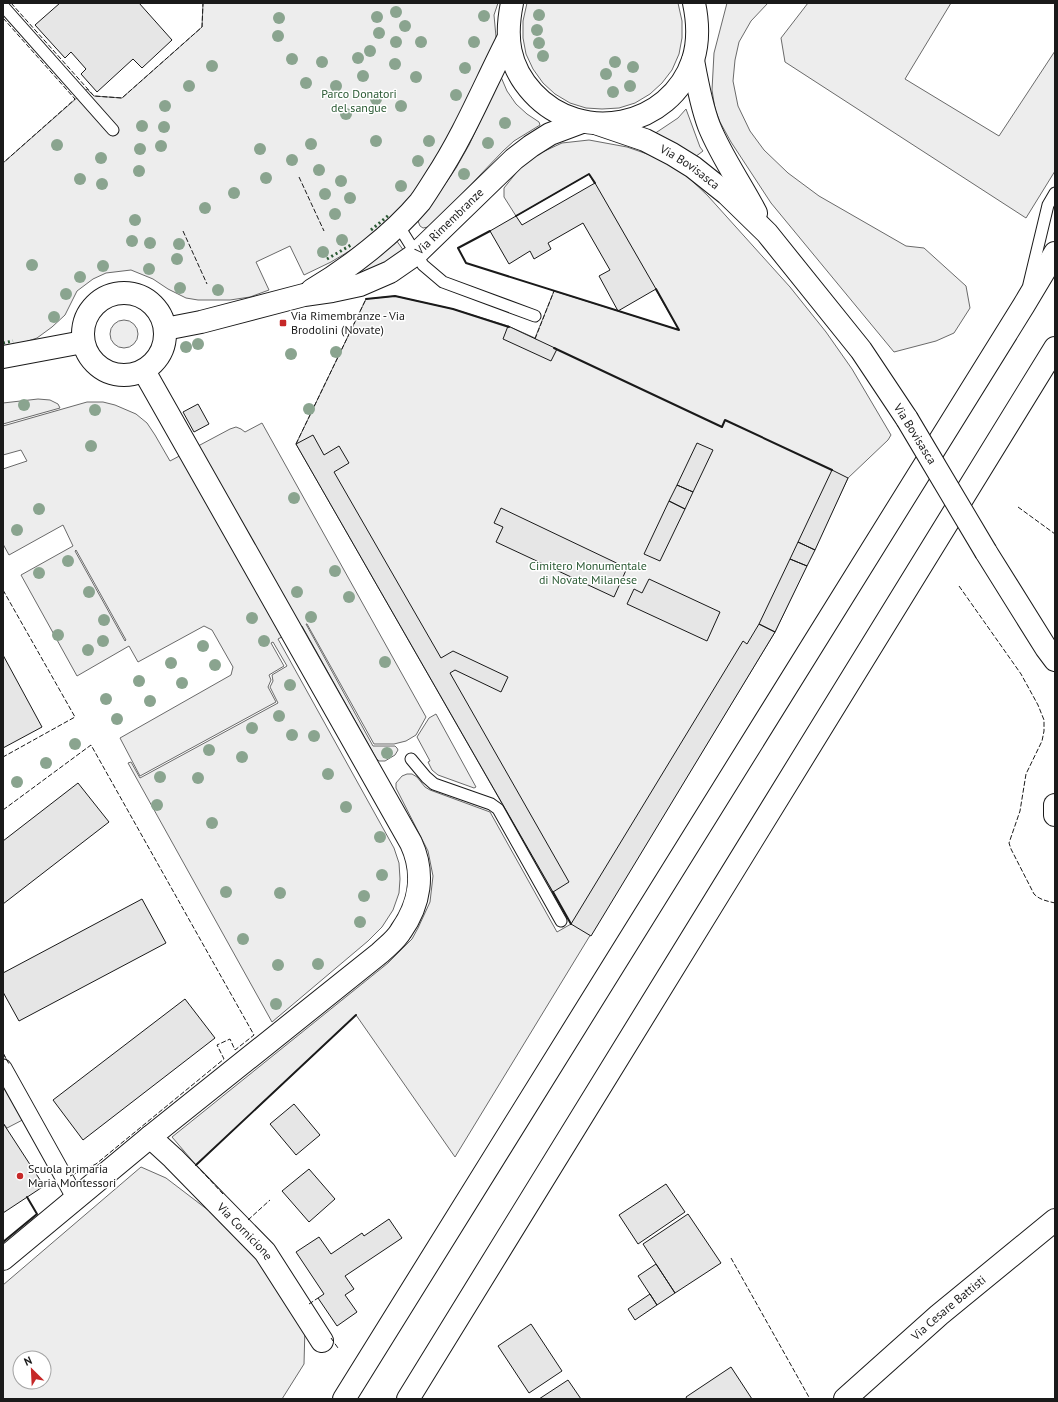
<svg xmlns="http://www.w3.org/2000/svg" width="1058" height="1402" viewBox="0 0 1058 1402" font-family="'PT Sans',sans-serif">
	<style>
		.built { fill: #ededed; stroke: #6a6a6a; fill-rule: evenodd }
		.building { fill: #e6e6e6; stroke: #1a1a1a }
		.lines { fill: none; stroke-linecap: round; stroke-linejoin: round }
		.service-casing { stroke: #1a1a1a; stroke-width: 13 }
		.pedestrian-casing { stroke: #1a1a1a; stroke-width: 19 }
		.minor-casing { stroke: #1a1a1a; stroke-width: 24 }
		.tertiary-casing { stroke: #1a1a1a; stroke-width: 24 }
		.motorway-casing { stroke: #1a1a1a; stroke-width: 24 }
		.service { stroke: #fff; stroke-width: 11 }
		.pedestrian { stroke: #fff; stroke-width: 17 }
		.minor { stroke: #fff; stroke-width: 22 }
		.tertiary { stroke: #fff; stroke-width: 22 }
		.motorway { stroke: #fff; stroke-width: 22 }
		.tertiary-bridge-casing { stroke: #1a1a1a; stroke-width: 24; stroke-linecap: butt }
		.tertiary-bridge { stroke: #fff; stroke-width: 22 }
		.hedge { stroke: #2b5a34; stroke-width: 3; stroke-dasharray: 2 3; stroke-linecap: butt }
		.fence { stroke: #1a1a1a; stroke-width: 1; stroke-dasharray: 5 2; stroke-linecap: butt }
		.wall { stroke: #1a1a1a; stroke-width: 2 }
		.tree { fill: #8aa48f }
		.poi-dot { fill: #c62828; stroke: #fff; stroke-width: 1.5 }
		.labels { text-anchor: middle; stroke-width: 3; stroke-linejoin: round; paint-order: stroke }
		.park-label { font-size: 12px; fill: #2b5a34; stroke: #fff }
		.street-label { font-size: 12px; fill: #1a1a1a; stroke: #fff }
		.poi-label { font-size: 12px; fill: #1a1a1a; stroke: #fff; text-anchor: start }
	</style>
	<rect width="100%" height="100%" fill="#fff"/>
	<!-- built -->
	<path class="built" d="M203,3H498L494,15L496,37L495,45L468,101L419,190L374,234L351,250L331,262L304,275L290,246L256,262L269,290L250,297L230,300H198L186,298L168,289L153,279L131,270L106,273L93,279L77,291L65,315L52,327L37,338L25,342L3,346V163L87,89L94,96L122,98L202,27Z
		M527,3H678L682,21V38L679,54L672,70L662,83L650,94L635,103L619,108L602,109L586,108L570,103L555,94L543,83L533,69L526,54L523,38V21Z
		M727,3H768L751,21L739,42L735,60L733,81L738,106L750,131L764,150L788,173L819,196L906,246L924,248L966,286L970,308L954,333L936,341L894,352L771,203L731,142L720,122L715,109L712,90L714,53Z
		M808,3H951L905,79L999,136L1055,51V171L1026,218L785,62L781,38Z
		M501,77L507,91L516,104L527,114L539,122L540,125L514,141L503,151L434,223L428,227L423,228L420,226L418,221L420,217L439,193L456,168L469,145Z
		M686,109L700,147L703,151L691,160L651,136L678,118Z
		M589,140L627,147L653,156L670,165L686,175L708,196L790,287L826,332L852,369L891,435L888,440L848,478L775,632L455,1157L356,1015L196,1165L172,1137L388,963L412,939L418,928L430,902L433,876L428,851L396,788V783L402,776L407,774H412L417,777L425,787L430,790L490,812L557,932L571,924L296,444L366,299L395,296L453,309L508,326L535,338L554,291L679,330L589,174L516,216L504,197V188L524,163L538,154L562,143Z
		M396,240L404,251L388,261L352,279L349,275Z
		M110 334a14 14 0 1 1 28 0a14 14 0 1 1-28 0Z
		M38,399L50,400L58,404L60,408L3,424V403Z
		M87,402H103L115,405L136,414L147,423L155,435L170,461L230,429L236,427L241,429L245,432L262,423L426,717L416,735L406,741L394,744H374L307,624H306L373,746H395L397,748L398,750L395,755L385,761H379L376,758L302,626L278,639L394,848L399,863L400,879L399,893L393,910L382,927L368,941L272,1022L128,763L131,762L140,778L278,703L270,687L273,681L272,675L287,666L273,642L271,643L284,666L269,675L271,680L268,687L276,702L140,776L120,738L231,675L233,667L212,630L204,626L138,662L129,646L77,676L21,575L73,546L63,525L9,555L3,544V469L27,461L21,450L3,455V426ZM76,550L126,640L125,641L75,551Z
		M436,714L476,787L474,788L438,775L432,770L428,762L430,761L417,737L429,718Z
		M3,1053L36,1113L7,1128L3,1123Z
		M141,1167L166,1178L225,1223L268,1268L305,1327L304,1364L282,1399H3V1285ZM20,1358H44V1382H20Z"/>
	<!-- building -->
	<path class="building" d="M60,3H139L172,40L142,68L133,59L97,92L81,74L86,69L71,52L65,58L35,25Z
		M595,183L656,289L618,311L599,276L610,270L583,223L548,243L551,249L534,259L530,251L509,264L490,231L516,216L522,225Z
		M508,326L557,349L551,361L503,339Z
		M198,404L209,424L194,432L183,412Z
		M313,435L324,455L339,446L349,463L334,472L441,658L453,651L508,677L501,692L455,670L450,673L569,882L553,892L296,444Z
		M697,443L713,450L693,492L677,485Z
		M832,470L848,478L815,550L798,542Z
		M677,485L693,492L685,509L669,501Z
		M669,501L685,509L660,561L644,554Z
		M501,508L627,568L614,597L496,542L503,527L494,523Z
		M798,542L815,550L807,566L790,559Z
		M790,559L807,566L775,632L759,624Z
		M649,579L720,612L707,641L627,604L634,589L642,593Z
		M759,624L775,632L591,936L571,924L743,641L747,644Z
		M3,655L42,727L3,748Z
		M78,783L109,822L3,904V841Z
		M142,899L166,943L19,1021L3,992V973Z
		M185,999L215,1038L83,1140L53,1100Z
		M294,1104L320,1135L296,1155L270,1124Z
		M3,1123L44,1186L3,1213Z
		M309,1169L335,1199L309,1222L282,1191Z
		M666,1184L685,1212L638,1244L619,1215Z
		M688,1214L721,1263L675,1293L643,1244Z
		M389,1219L402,1238L345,1276L354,1289L345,1295L357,1312L337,1326L318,1298L324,1294L296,1252L319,1237L331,1254L362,1233L364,1236Z
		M656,1264L675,1293L657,1305L638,1276Z
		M650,1294L657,1305L635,1320L628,1309Z
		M531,1324L562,1371L529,1393L498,1346Z
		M731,1367L752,1399H687L686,1397Z
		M568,1380L581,1399H539Z"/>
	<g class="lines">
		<defs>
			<path id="service" d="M3,6L113,130
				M398,225L423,265L443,282L535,316
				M1029,284L1048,205L1055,193
				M411,759L426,777L434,784L491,804L498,809L561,921"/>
			<path id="pedestrian" d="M3,1068L76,1199"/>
			<g id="minor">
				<path d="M312,290C348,269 393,234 420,202C425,195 430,187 435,179C464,135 484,86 508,39"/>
				<circle cx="124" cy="334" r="41"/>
				<path id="s1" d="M165,329L201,322L304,295L332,291L360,285L390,272L416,254L514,159L531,146L550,134L582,122"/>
				<path d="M3,357L83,342"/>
				<path id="s2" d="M150,1137L173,1158L265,1252L322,1341"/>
				<path d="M3,1259L150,1137L380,953C387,946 396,940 401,931C420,904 425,873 411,843L144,371"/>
				<path id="s3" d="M845,1399L939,1315L1055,1220"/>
			</g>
			<g id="tertiary">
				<path d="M512,3C505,37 508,66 533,93C581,145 670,128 693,60C699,41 698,22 694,3"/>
				<path d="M693,60C697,82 701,105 709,126C721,156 741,184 756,213"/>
				<path id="s4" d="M598,124L645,140L672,154L693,167L727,194L767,233L861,350L907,419"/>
				<path d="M986,552L1046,648L1055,660"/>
				<path d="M1055,805V815"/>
			</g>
			<path id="motorway" d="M344,1399L1024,305L1055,253
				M408,1399L1055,348"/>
		</defs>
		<!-- service casing -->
		<use href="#service" class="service-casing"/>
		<!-- pedestrian casing -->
		<use href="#pedestrian" class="pedestrian-casing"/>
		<!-- minor casing -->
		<use href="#minor" class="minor-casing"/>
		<!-- tertiary casing -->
		<use href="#tertiary" class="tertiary-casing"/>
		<!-- motorway casing -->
		<use href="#motorway" class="motorway-casing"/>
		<!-- service -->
		<use href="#service" class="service"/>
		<!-- pedestrian -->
		<use href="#pedestrian" class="pedestrian"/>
		<!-- minor -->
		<use href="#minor" class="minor"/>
		<!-- tertiary -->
		<use href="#tertiary" class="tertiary"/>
		<!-- motorway -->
		<use href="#motorway" class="motorway"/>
		<defs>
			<path id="tertiary-bridge" d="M907,419L986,552"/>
		</defs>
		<!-- tertiary-bridge casing -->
		<use href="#tertiary-bridge" class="tertiary-bridge-casing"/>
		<!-- tertiary-bridge -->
		<use href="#tertiary-bridge" class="tertiary-bridge"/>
		<!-- hedge -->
		<path class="hedge" d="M371,230L389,215
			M327,259L351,245
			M3,343L13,341"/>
		<!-- fence -->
		<path class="fence" d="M11,3L94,96L122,98L202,27L203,3
			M3,18L75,99L3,163
			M299,177L324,231
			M183,231L207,284
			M535,339L554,291
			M296,444L366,299
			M1018,507L1055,534
			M959,586L1021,674L1038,705L1044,720V731L1042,741L1026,774L1020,811L1009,843L1011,849L1034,894C1040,900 1047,901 1055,903
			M3,590L75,717L3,757
			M3,810L91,745L254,1035L235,1050L230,1039L217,1045L224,1059L96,1164L70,1176
			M3,1053L9,1064
			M196,1165L223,1194
			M248,1220L270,1200
			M731,1258L810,1399
			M309,1304L318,1298
			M331,1338L338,1348"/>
		<!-- wall -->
		<path class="wall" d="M516,216L589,174L595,183
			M490,231L458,248L466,263L679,330L656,289
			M366,299L395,296L453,309L509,327
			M554,348L722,427L725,420L832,470
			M553,892L571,924
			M196,1165L356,1015
			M3,1242L37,1214L27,1197"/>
	</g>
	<!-- trees -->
	<g class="tree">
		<circle cx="396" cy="12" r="6"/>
		<circle cx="539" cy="15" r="6"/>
		<circle cx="484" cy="16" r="6"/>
		<circle cx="377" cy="17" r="6"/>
		<circle cx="279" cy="18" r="6"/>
		<circle cx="405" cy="26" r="6"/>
		<circle cx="537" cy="30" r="6"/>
		<circle cx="379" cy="33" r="6"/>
		<circle cx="278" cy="36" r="6"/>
		<circle cx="396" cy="42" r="6"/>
		<circle cx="421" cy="42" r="6"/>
		<circle cx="474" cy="42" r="6"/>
		<circle cx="539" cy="43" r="6"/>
		<circle cx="370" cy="51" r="6"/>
		<circle cx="543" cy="56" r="6"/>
		<circle cx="358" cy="58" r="6"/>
		<circle cx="292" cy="59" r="6"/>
		<circle cx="322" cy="62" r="6"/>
		<circle cx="615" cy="62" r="6"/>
		<circle cx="395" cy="64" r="6"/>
		<circle cx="212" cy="66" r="6"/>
		<circle cx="633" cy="67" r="6"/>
		<circle cx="465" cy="68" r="6"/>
		<circle cx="606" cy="74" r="6"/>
		<circle cx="363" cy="76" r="6"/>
		<circle cx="416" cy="77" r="6"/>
		<circle cx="306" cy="83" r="6"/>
		<circle cx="189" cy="86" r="6"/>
		<circle cx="336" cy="86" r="6"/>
		<circle cx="630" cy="86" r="6"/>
		<circle cx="613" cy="92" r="6"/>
		<circle cx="456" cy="95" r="6"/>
		<circle cx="376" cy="99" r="6"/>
		<circle cx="165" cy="106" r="6"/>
		<circle cx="401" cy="106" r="6"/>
		<circle cx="346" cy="114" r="6"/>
		<circle cx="505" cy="123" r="6"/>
		<circle cx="142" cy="126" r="6"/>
		<circle cx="164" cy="127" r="6"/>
		<circle cx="376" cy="141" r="6"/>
		<circle cx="429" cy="141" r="6"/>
		<circle cx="488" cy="143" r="6"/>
		<circle cx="311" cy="144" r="6"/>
		<circle cx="57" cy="145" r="6"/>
		<circle cx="161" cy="146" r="6"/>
		<circle cx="140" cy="149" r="6"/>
		<circle cx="260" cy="149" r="6"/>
		<circle cx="101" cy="158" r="6"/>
		<circle cx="292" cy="160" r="6"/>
		<circle cx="418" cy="161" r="6"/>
		<circle cx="319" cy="170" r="6"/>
		<circle cx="139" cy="171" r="6"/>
		<circle cx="464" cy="174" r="6"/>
		<circle cx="266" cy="178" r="6"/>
		<circle cx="80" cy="179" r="6"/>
		<circle cx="341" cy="181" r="6"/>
		<circle cx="102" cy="184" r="6"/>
		<circle cx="401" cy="186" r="6"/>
		<circle cx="234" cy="193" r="6"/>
		<circle cx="325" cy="194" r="6"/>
		<circle cx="350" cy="198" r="6"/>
		<circle cx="205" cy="208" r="6"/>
		<circle cx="335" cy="214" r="6"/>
		<circle cx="135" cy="220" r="6"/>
		<circle cx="342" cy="240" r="6"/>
		<circle cx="132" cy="241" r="6"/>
		<circle cx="150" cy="243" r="6"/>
		<circle cx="179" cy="244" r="6"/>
		<circle cx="323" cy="252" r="6"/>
		<circle cx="177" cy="259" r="6"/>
		<circle cx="32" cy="265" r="6"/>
		<circle cx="103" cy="266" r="6"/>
		<circle cx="149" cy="269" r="6"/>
		<circle cx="80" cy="277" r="6"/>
		<circle cx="180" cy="288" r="6"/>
		<circle cx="218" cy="290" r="6"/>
		<circle cx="66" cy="294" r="6"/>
		<circle cx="54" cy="317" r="6"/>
		<circle cx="198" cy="344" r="6"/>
		<circle cx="186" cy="347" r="6"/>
		<circle cx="336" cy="352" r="6"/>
		<circle cx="291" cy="354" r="6"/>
		<circle cx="24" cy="405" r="6"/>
		<circle cx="309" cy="409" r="6"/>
		<circle cx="95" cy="410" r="6"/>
		<circle cx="91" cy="446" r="6"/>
		<circle cx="294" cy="498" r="6"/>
		<circle cx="39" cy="509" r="6"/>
		<circle cx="17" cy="530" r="6"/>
		<circle cx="68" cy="561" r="6"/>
		<circle cx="335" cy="571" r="6"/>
		<circle cx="39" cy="573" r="6"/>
		<circle cx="89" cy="592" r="6"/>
		<circle cx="297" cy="592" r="6"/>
		<circle cx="349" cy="597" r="6"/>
		<circle cx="311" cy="617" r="6"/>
		<circle cx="252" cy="618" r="6"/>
		<circle cx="104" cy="620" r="6"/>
		<circle cx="58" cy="635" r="6"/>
		<circle cx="103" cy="641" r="6"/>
		<circle cx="264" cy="641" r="6"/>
		<circle cx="203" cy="646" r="6"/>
		<circle cx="88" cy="650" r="6"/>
		<circle cx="385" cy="662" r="6"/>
		<circle cx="171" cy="663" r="6"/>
		<circle cx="215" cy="665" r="6"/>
		<circle cx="139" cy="681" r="6"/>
		<circle cx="182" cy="683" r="6"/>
		<circle cx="290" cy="685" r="6"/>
		<circle cx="106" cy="699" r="6"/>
		<circle cx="150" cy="701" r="6"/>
		<circle cx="279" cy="716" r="6"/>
		<circle cx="117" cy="719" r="6"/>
		<circle cx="252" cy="728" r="6"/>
		<circle cx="292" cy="735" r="6"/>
		<circle cx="314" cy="736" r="6"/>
		<circle cx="75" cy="744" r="6"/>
		<circle cx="209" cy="750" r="6"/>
		<circle cx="387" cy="753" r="6"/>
		<circle cx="242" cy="757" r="6"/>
		<circle cx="46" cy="763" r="6"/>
		<circle cx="328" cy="774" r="6"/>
		<circle cx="160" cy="777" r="6"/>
		<circle cx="198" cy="778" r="6"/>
		<circle cx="17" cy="782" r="6"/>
		<circle cx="157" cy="805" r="6"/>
		<circle cx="346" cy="807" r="6"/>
		<circle cx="212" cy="823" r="6"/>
		<circle cx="380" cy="837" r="6"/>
		<circle cx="382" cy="875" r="6"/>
		<circle cx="226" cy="892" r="6"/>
		<circle cx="280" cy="893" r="6"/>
		<circle cx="364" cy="896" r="6"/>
		<circle cx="360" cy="922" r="6"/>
		<circle cx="243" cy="939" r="6"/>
		<circle cx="318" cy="964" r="6"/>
		<circle cx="278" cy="965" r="6"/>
		<circle cx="276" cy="1004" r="6"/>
	</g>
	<!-- markers -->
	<g class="poi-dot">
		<rect x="279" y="319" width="8" height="8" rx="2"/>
		<circle cx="20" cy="1176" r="4"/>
	</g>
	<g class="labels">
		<!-- park labels -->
		<g class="park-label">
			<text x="359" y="98">Parco Donatori<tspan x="359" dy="14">del sangue</tspan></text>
			<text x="588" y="570">Cimitero Monumentale<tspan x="588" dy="14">di Novate Milanese</tspan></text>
		</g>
		<!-- street labels -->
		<g class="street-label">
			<text dy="4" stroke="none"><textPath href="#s4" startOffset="102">Via Bovisasca</textPath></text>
			<text dy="4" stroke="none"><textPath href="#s1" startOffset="311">Via Rimembranze</textPath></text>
			<text transform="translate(915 434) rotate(58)" y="4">Via Bovisasca</text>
			<text dy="4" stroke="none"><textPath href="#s2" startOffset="134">Via Cornicione</textPath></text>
			<text dy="4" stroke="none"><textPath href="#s3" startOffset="138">Via Cesare Battisti</textPath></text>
		</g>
		<!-- poi labels -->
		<g class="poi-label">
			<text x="291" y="320">Via Rimembranze - Via<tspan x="291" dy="14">Brodolini (Novate)</tspan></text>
			<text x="28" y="1173">Scuola primaria<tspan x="28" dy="14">Maria Montessori</tspan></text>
		</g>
	</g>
	<!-- border -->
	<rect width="1058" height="1402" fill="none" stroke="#1a1a1a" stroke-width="8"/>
	<!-- north arrow -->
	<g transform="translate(32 1370) rotate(336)"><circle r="19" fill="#ffffff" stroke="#a3a3a3"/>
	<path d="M0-3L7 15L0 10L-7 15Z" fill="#c62828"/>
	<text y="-6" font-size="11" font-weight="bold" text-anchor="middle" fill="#1a1a1a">N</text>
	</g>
</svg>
